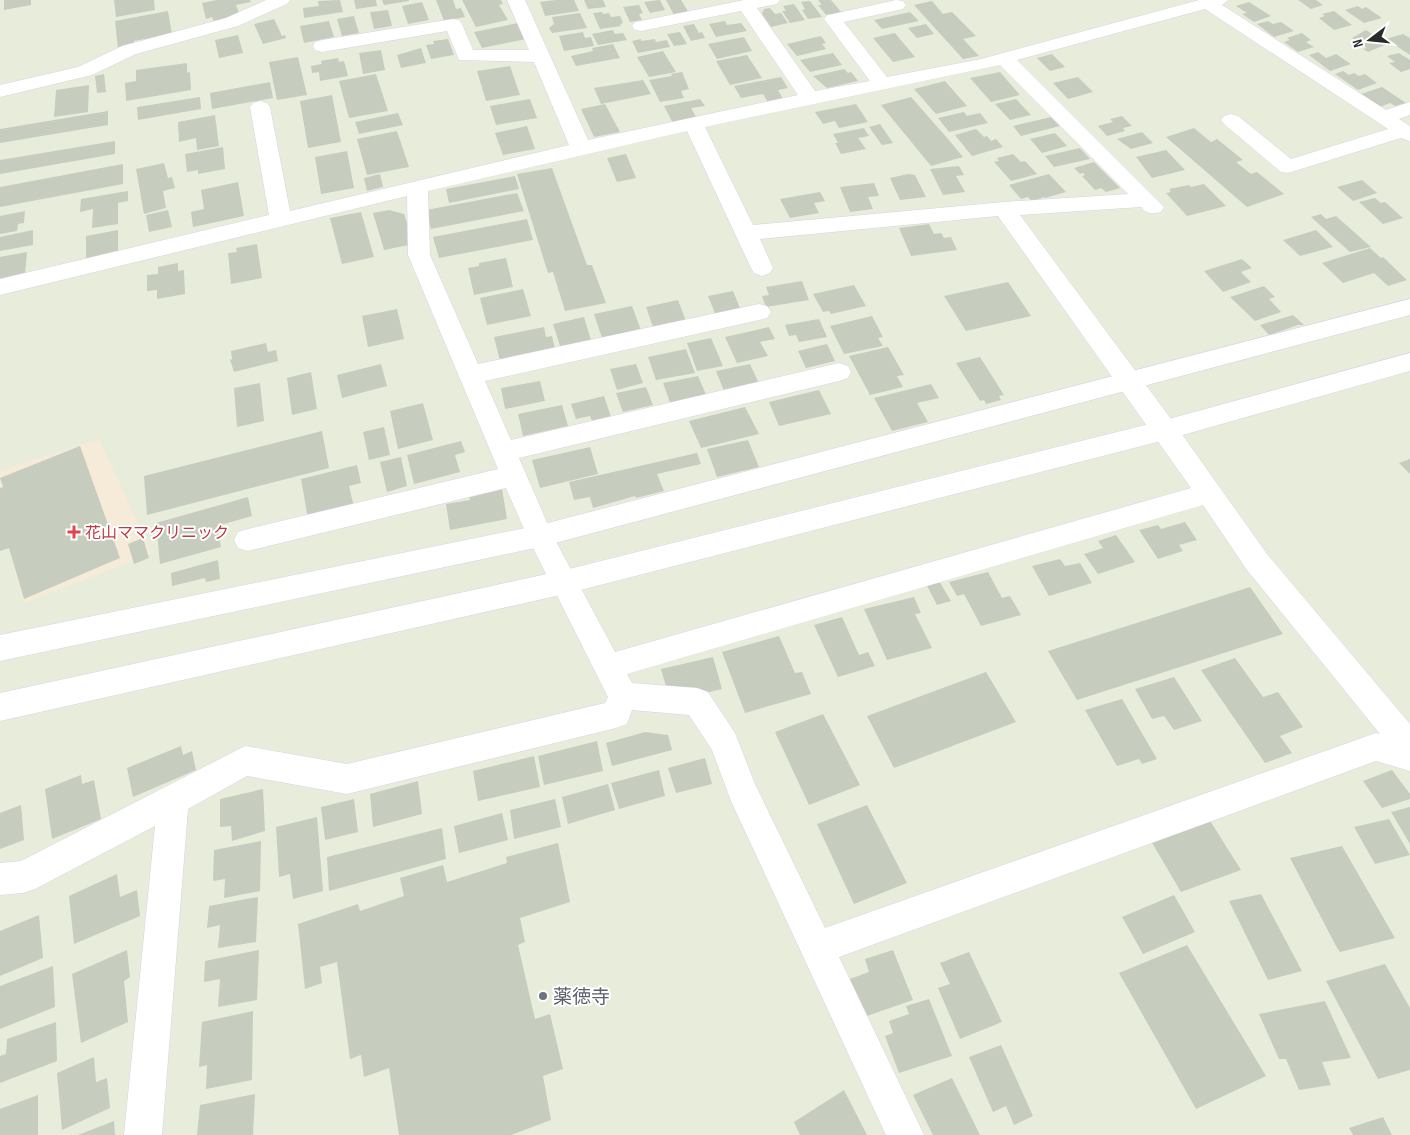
<svg xmlns="http://www.w3.org/2000/svg" width="1410" height="1135" viewBox="0 0 1410 1135" font-family="'Sofia Sans Condensed','Noto Sans JP',sans-serif">
	<style>
		.medical { fill: #f5ebd8 }
		.building { fill: #c6ccbe }
		.lines { fill: none; stroke-linecap: round; stroke-linejoin: round }
		.street-casing { stroke: #dbd0e4; stroke-width: 1 }
		.secondary-casing { stroke: #dbd0e4; stroke-width: 1 }
		.street { fill: #fff; fill-rule: evenodd }
		.secondary { fill: #fff; fill-rule: evenodd }
		.health-dot { fill: #e0444e; stroke: #fff; stroke-width: 2 }
		.worship-dot { fill: #6b7280; stroke: #fff; stroke-width: 2 }
		.labels { text-anchor: middle; stroke-width: 4; stroke-linejoin: round; paint-order: stroke }
		.health-label { font-size: 16px; fill: #be3a42; stroke: #fff; text-anchor: start }
		.near-worship-label { font-size: 19px; fill: #5b616d; stroke: #fff; text-anchor: start }
	</style>
	<rect width="100%" height="100%" fill="#e8eddb"/>
	<!-- medical -->
	<path class="medical" d="M99,439L152,554L23,603L0,509V471Z"/>
	<!-- building -->
	<path class="building" d="M4,0H31V5L4,10Z
		M114,0H154L155,10L116,17Z
		M217,0H250L251,2L236,5L240,16L214,22L212,17L206,19L202,3Z
		M340,0L343,12L304,18L303,8L319,6L318,1Z
		M354,0H376L377,6L356,9Z
		M382,0H409V1L384,5Z
		M436,0H453L456,9L461,8L465,17L444,21Z
		M462,0H501L503,4L499,5L508,20L476,27Z
		M556,0H574L579,11L545,16L540,2Z
		M584,0H603L606,7L588,9Z
		M660,0L665,10L650,13L644,2Z
		M666,0H681L689,13L674,15Z
		M818,0H831L842,13L827,16L818,5H822Z
		M1298,0H1316L1323,5L1311,9Z
		M810,1L822,17L808,19L802,10L805,9L801,2Z
		M932,1L943,14L952,12L976,36L963,39L979,56L963,59L914,5Z
		M422,2L429,20L408,24L402,6Z
		M1249,2L1271,16L1254,22L1242,14L1247,13L1236,6Z
		M794,4L805,20L790,23L782,11H786L783,6Z
		M639,5L643,13L639,14L642,20L630,22L623,7Z
		M1358,6L1362,9L1366,7L1382,18L1364,23L1345,10Z
		M770,8L775,14L781,13L788,23L771,27L762,14L764,9Z
		M388,10L392,26L374,29L370,12Z
		M168,11L172,34L134,41V47L118,49L115,21Z
		M1334,11L1352,25L1334,30L1319,18L1325,16L1322,14Z
		M602,12L603,14L609,13L611,17L620,16L623,23L620,24L621,26L600,29L593,13Z
		M910,12L919,21L882,29L874,20Z
		M580,13L587,28L552,33L549,28L554,24L552,17Z
		M354,16L359,33L342,36L337,19Z
		M274,19L282,36L285,35L286,38L263,44L254,24Z
		M329,21L334,37L304,43L300,26Z
		M725,21L727,25L741,23L747,31L716,37L709,24Z
		M1268,21L1273,24L1281,22L1294,31L1274,37L1257,24Z
		M523,22L531,38L482,48L474,32Z
		M694,24L699,33L702,32L705,38L691,41L683,26Z
		M926,24L934,34L917,38L908,28Z
		M613,30L615,34L623,33L627,40L598,45L592,34Z
		M1366,30L1387,44L1368,52L1363,49L1367,48L1352,38Z
		M583,32L585,38L591,37L594,46L564,51L559,36Z
		M680,32L687,44L674,46L667,34Z
		M895,33L915,57L893,62L873,38Z
		M1302,33L1311,40L1306,42L1314,47L1298,52L1284,42L1290,40L1287,38Z
		M1403,34L1410,38V55L1386,39Z
		M238,35L243,53L219,58L215,40Z
		M821,36L826,43L822,44L826,49L797,56L787,44Z
		M744,37L752,51L717,59L708,44Z
		M448,39L454,55L431,59L426,45L434,44L433,41Z
		M641,39V41L655,39L656,42L667,40L670,47L638,53L632,41Z
		M613,44L620,58L576,66L571,56L593,51L592,48Z
		M421,48L426,63L401,68L397,55Z
		M381,50L385,70L363,74L359,53Z
		M663,51L676,72L649,77L637,57Z
		M1318,52L1326,58L1336,54L1351,64L1330,71L1309,55Z
		M833,53L842,65L810,72L800,60Z
		M1399,53L1410,60V69L1401,72L1389,63L1395,62L1387,56Z
		M1052,54L1065,67L1050,71L1037,58Z
		M747,55L762,78L730,85L716,61Z
		M298,57L307,95L277,100L269,62Z
		M338,58L339,62L344,61L348,76L320,81L319,72L312,73L311,66L322,64L321,61Z
		M187,63V73L190,72L191,90L126,101L125,83L136,81V70Z
		M510,66L520,95L486,101L477,71Z
		M844,69L848,73L851,72L858,81L827,88L813,76Z
		M1343,71L1349,75L1354,73L1359,76L1365,74L1377,83L1358,90L1335,74Z
		M682,72L689,89L681,91L684,98L660,102L649,80L672,76L671,74Z
		M1000,72L1020,95L991,102L970,78Z
		M104,74L106,92L97,93L95,76Z
		M376,74L388,111L349,118L339,81Z
		M781,77L788,88L778,90L784,101L769,104L763,94L741,98L734,86Z
		M1078,77L1093,92L1068,99L1053,83Z
		M643,80L651,94L601,104L594,88Z
		M945,81L967,106L936,114L914,89Z
		M270,82L273,98L212,109L210,93Z
		M89,85L88,112L54,117L56,90Z
		M1382,87L1406,103L1395,106L1390,103L1380,107L1361,94Z
		M332,95L341,142L308,148L300,101Z
		M200,97L201,109L138,120L137,107Z
		M911,97L948,139L963,157L931,166L881,105Z
		M530,99L537,118L496,125L490,106Z
		M700,99L705,106L691,108L699,122L675,127L664,106Z
		M1016,99L1031,115L1010,120L995,104Z
		M605,104L620,132L594,137L581,109Z
		M856,104L868,122L839,128L835,121L823,124L815,112Z
		M108,111V125L0,143V129Z
		M964,112L967,116L980,113L988,123L949,132L938,118Z
		M398,113L403,125L359,134L355,122Z
		M215,115L219,146L197,150L196,138L179,142L178,122Z
		M1122,116L1132,126L1123,128L1125,131L1107,136L1098,126L1113,122L1110,119Z
		M1051,117L1060,126L1021,136L1013,126Z
		M880,124L893,143L882,145L869,127Z
		M527,126L535,149L503,155L495,133Z
		M864,128L869,136L858,138L866,149L841,154L835,143H838L833,134Z
		M1194,128L1211,142L1217,139L1243,160L1236,162L1251,174L1257,172L1284,194L1247,207L1166,137Z
		M976,129L984,137L987,136L991,141L996,139L1003,147L972,156L955,135Z
		M397,131L409,167L367,175L357,139Z
		M1142,132L1153,143L1131,149L1117,139Z
		M1055,133L1067,146L1042,153L1030,139Z
		M115,141V154L0,174V160Z
		M223,147L225,169L198,174V170L187,172L185,154Z
		M1080,148L1090,159L1054,167L1045,156Z
		M1166,150L1185,170L1152,178L1136,157Z
		M347,151L354,188L321,194L315,157Z
		M626,154L636,178L617,182L607,158Z
		M1013,154L1021,162L1025,161L1037,174L1011,181L994,162L999,161L997,158Z
		M1094,162L1120,188L1106,192L1101,188L1095,190L1082,176L1085,175L1083,173L1080,174L1074,168Z
		M164,163L168,178L172,177L175,188L163,191L166,208L144,214L136,169Z
		M123,164V184L0,207V187Z
		M959,166L964,175L956,176L965,192L943,195L930,169Z
		M552,168L587,265H592L606,303L565,311L553,272L548,273L517,174Z
		M380,174L383,187L367,191L364,178Z
		M908,174L915,175L926,197L900,200L890,178Z
		M1049,174L1066,192L1045,198L1044,197L1032,202L1028,197L1021,199L1009,185Z
		M515,176L519,189L449,203L446,189Z
		M1362,180L1377,193L1353,201L1337,187Z
		M238,182L244,216L193,227L191,212L204,209L201,190Z
		M874,183L879,196L868,197L873,209L850,212L840,187Z
		M1204,184L1226,206L1187,216L1166,193L1171,192L1169,189L1189,185L1191,187Z
		M128,191V201L118,203V224L92,228L93,209L80,212L81,199Z
		M820,192L825,201L814,203L819,213L790,218L780,199Z
		M517,193L524,211L431,229L426,210Z
		M1375,198L1381,203L1385,202L1403,218L1383,224L1359,202Z
		M168,210L172,227L149,232L146,215Z
		M389,210L404,214L414,244L384,250L373,213Z
		M25,211L24,223L18,224L17,231L0,234V216Z
		M361,212L374,257L342,264L330,218Z
		M1321,214L1326,219L1336,216L1371,247L1350,252L1311,217Z
		M527,219L533,240L439,258L433,237Z
		M929,224L934,234L941,233L944,238L951,237L957,250L911,256L899,228Z
		M33,230V245L0,251V237Z
		M118,230V253L86,259V236Z
		M1316,230L1333,247L1300,256L1283,240Z
		M257,244L262,278L231,284L228,253L237,252L236,248Z
		M1370,248L1381,258L1383,257L1407,280L1388,286L1374,273L1343,283L1322,263Z
		M27,252L25,275L0,279V257Z
		M506,258L513,287L474,295L468,268L479,266V263Z
		M1242,259L1252,268L1241,272L1251,282L1223,292L1204,271Z
		M178,263V271L184,270L185,294L157,299V290L147,291V275L158,274V267Z
		M802,281L809,300L766,307L762,296L769,295L766,287Z
		M1008,282L1031,316L966,331L944,296Z
		M854,285L866,306L831,314L829,311L823,312L813,294Z
		M1264,286L1275,297L1269,299L1281,312L1255,321L1230,297Z
		M523,289L531,316L487,325L480,298Z
		M733,291L742,313L717,318L708,296Z
		M678,300L686,321L653,327L646,307Z
		M632,306L642,333L603,341L594,314Z
		M397,309L404,339L368,347L362,316Z
		M1293,315L1304,325H1298L1269,335L1260,325Z
		M872,316L883,337L878,338L883,346L844,354L830,326Z
		M584,317L591,340L560,346L553,324Z
		M819,319L827,337L799,342L796,335L789,336L785,325Z
		M544,327L546,337L552,336L555,349L500,361L494,337Z
		M769,327L775,339L760,342L768,356L737,363L725,337Z
		M711,338L723,366L697,371L687,343Z
		M266,343L268,352L276,350L278,361L234,372L230,360L232,359L231,351Z
		M827,344L835,361L806,368L798,351Z
		M888,347L904,375L897,376L903,387L870,395L849,356Z
		M686,349L695,373L656,380L648,357Z
		M980,357L1004,395L999,396L1001,400L986,404L984,400L980,401L956,363Z
		M381,364L387,386L342,398L337,375Z
		M636,364L643,383L617,390L610,369Z
		M750,364L761,388L726,396L716,371Z
		M311,372L317,409L292,415L287,378Z
		M698,376L707,397L671,405L663,383Z
		M540,381L545,401L505,409L501,388Z
		M260,383L264,421L237,427L234,388Z
		M931,384L939,398L917,403L928,422L892,431L874,398Z
		M646,387L653,405L623,412L616,393Z
		M819,390L831,414L779,426L769,402Z
		M604,396L611,417L592,421L590,416L576,419L571,404Z
		M423,403L433,440L398,449L390,411Z
		M562,405L568,426L523,436L518,414Z
		M745,407L759,434L701,448L689,421Z
		M384,427L390,455L369,460L363,432Z
		M322,431L329,468L147,515L144,476Z
		M748,440L759,467L717,477L707,449Z
		M461,441L465,452L455,455L460,472L414,484L407,455Z
		M80,446L120,558L24,599L9,548L0,551V488L3,487L0,478Z
		M590,447L598,474L540,488L532,460Z
		M697,453L701,464L657,474L664,491L636,498L635,496L593,508L590,497L574,500L569,482Z
		M401,457L407,486L387,492L380,462Z
		M1410,459V474L1399,463Z
		M357,465L361,483L349,486L355,511L309,524L301,479Z
		M502,489L507,519L450,530L446,504L470,500L469,496Z
		M248,497L252,516L217,526L221,547L160,564L156,523Z
		M1185,522L1197,540L1179,545L1183,551L1158,559L1139,530L1158,525L1161,529Z
		M1116,535L1135,562L1098,574L1084,554L1103,548L1098,541Z
		M143,538L149,558L134,564L128,544Z
		M1060,559L1065,566L1080,563L1092,583L1049,596L1032,566Z
		M218,560L220,579L206,582L205,578L172,586L171,573Z
		M988,572L1002,598L1010,596L1021,615L981,626L964,594L957,596L949,582Z
		M939,581L951,601L937,605L926,584Z
		M1250,587L1283,634L1077,700L1048,651Z
		M914,597L921,613L915,614L932,648L887,660L864,609Z
		M842,617L859,655L868,652L875,666L838,677L814,625Z
		M779,636L795,673L802,672L811,694L745,713L722,652Z
		M713,657L722,689L705,693L704,690L677,696L667,690L661,669Z
		M1235,658L1263,697L1278,692L1303,727L1280,736L1292,753L1265,763L1201,670Z
		M986,672L1016,722L894,768L867,716Z
		M1174,677L1202,721L1174,730L1164,716L1152,719L1135,689Z
		M1122,699L1157,759L1142,764L1139,759L1117,766L1085,710Z
		M823,714L860,785L809,805L775,732Z
		M645,732L668,735L672,750L612,766L606,743Z
		M597,741L603,771L544,785L538,756Z
		M181,746L183,755L192,751L196,770L133,797L127,768Z
		M534,756L540,787L478,801L473,771Z
		M705,758L712,784L676,793L668,768Z
		M659,770L665,796L619,809L611,783Z
		M1392,770L1410,794V799L1382,808L1363,781Z
		M81,775L82,784L94,780L101,819L52,839L45,789Z
		M418,781L422,814L373,827L370,794Z
		M608,784L615,810L568,824L562,797Z
		M263,789L265,831L232,841L231,826L220,827V799Z
		M354,799L358,832L325,840L321,807Z
		M555,799L561,827L514,839L510,810Z
		M21,805L24,840L0,849V813Z
		M867,805L907,883L854,904L817,824Z
		M1410,807V844L1391,812Z
		M502,813L508,840L459,853L454,826Z
		M317,817L323,891L293,899L290,874L279,877L276,827Z
		M1209,819L1241,870L1181,892L1151,841Z
		M1389,819L1410,855L1375,864L1354,827Z
		M442,828L446,859L329,891L327,857Z
		M261,841L260,891L224,898L225,879L213,881L214,850Z
		M558,843L570,902L520,918L525,942L518,945L535,1019L550,1014L563,1069L543,1076L551,1120L511,1135H399L389,1068L364,1077L361,1055L350,1059L337,962L320,967L322,983L305,989L298,924L358,904L360,911L404,896L400,878L443,865L447,882L507,863L506,857Z
		M1342,846L1395,938L1340,952L1336,946L1290,858Z
		M117,874L120,897L137,890L140,916L74,944L69,896Z
		M1261,894L1302,971L1268,980L1229,901Z
		M1174,895L1195,932L1143,954L1122,917Z
		M258,897L256,942L218,948L220,925L207,928L209,906Z
		M39,915L43,958L0,976V931Z
		M1187,945L1266,1076L1196,1109L1119,973Z
		M127,950L130,977L124,981L128,1022L81,1043L72,974Z
		M259,950L257,1000L218,1007L220,979L204,982L205,961Z
		M893,950L913,1000L861,1018L847,980L869,972L865,959Z
		M969,952L1002,1022L960,1039L938,988L950,984L940,963Z
		M1385,964L1410,1008V1070L1378,1079L1326,981Z
		M53,966L55,1007L0,1029V986Z
		M929,999L952,1056L899,1073L885,1036L893,1033L889,1021L909,1014L906,1006Z
		M1325,1001L1351,1058L1322,1062L1331,1085L1299,1090L1286,1059H1279L1259,1014Z
		M253,1011L252,1080L206,1089L207,1065L199,1067L202,1022Z
		M56,1022L57,1061L0,1083V1056L6,1054L7,1039Z
		M1001,1045L1033,1116L1014,1125L1006,1106L993,1112L969,1057Z
		M94,1057L96,1082L107,1078L110,1108L62,1130L57,1073Z
		M952,1078L980,1135H933L913,1095Z
		M844,1090L867,1135H800L794,1122Z
		M255,1094L253,1135H197L200,1105Z
		M38,1095V1135H0V1109Z
		M1383,1117L1392,1135H1353L1349,1128Z
		M114,1121L115,1135H78Z"/>
	<g class="lines">
		<defs>
			<path id="street" d="M266,0H290L287,4L238,26L136,54L92,75L0,97V85L78,67L122,46L226,18Z
				M507,0H525L588,140L798,95L741,11L641,31L635,30L632,26L635,22L641,21L744,0H780L777,4L757,8L815,91L870,81L824,19L827,15L833,14L896,0L903,1L906,5L903,9L844,22L887,77L981,59L1199,0H1228L1222,5L1386,110L1410,102V115L1399,119L1410,126V141L1401,138L1288,173L1281,172L1224,124L1221,120L1224,116L1231,114L1238,116L1291,159L1388,129L1205,9L1017,60L1164,207L1161,212C1152,214 1147,214 1141,207L1020,215L1174,423L1267,554L1410,724V771L1376,761L839,957L924,1135H886L731,801L712,750L689,715L632,710L627,724L616,728L347,794L247,776L188,809L162,1135H124L155,826L35,889L23,893L0,895V863L21,861L245,746L347,764L605,703L608,697L527,536L506,488L248,551L238,548L234,540L238,532L248,529L498,469L408,255L407,196L0,295V279L269,215L250,107L253,103L260,101L267,103L270,107L290,211L569,145L534,62L459,60L447,31L322,52L315,50L313,46L315,42L322,40L453,19L459,20L462,24L473,50H529ZM1000,65L1128,194L1004,202L753,225L705,127ZM687,131L751,268L754,273L762,276L770,273L773,268L760,239L998,216L1191,488L615,652L552,534L519,458L839,381L848,378L851,372L848,366L839,363L511,440L485,381L759,320L767,318L771,312L767,306L759,304L478,364L430,255L428,191ZM1203,505L1247,570L1380,734L1376,733L825,928L755,784L735,733L708,692L697,688L632,683L627,674Z"/>
			<path id="secondary" d="M1410,299V315L540,547L0,661V635L540,525Z
				M1410,353V371L1165,440L565,594L0,721V693L565,570L1165,420Z"/>
		</defs>
		<!-- street casing -->
		<use href="#street" class="street-casing"/>
		<!-- secondary casing -->
		<use href="#secondary" class="secondary-casing"/>
		<!-- street -->
		<use href="#street" class="street"/>
		<!-- secondary -->
		<use href="#secondary" class="secondary"/>
	</g>
	<!-- markers -->
	<path class="health-dot" d="M71.5 524.5h5v5h5v5h-5v5h-5v-5h-5v-5h5z"/>
	<circle class="worship-dot" cx="543" cy="996" r="5"/>
	<g class="labels">
		<!-- health labels -->
		<g class="health-label">
			<text x="85" y="538">花山ママクリニック</text>
		</g>
		<!-- near-worship labels -->
		<g class="near-worship-label">
			<text x="553" y="1003">薬徳寺</text>
		</g>
	</g>
	<!-- north arrow -->
	<g transform="translate(1370 40) rotate(254)" stroke="#ffffff" stroke-width="4" paint-order="stroke">
	<path d="M0-4L9 19L0 12L-9 19Z" fill="#2a2a2a"/>
	<text y="-8" font-size="14" font-weight="bold" text-anchor="middle" fill="#2a2a2a">N</text>
	</g>
</svg>
